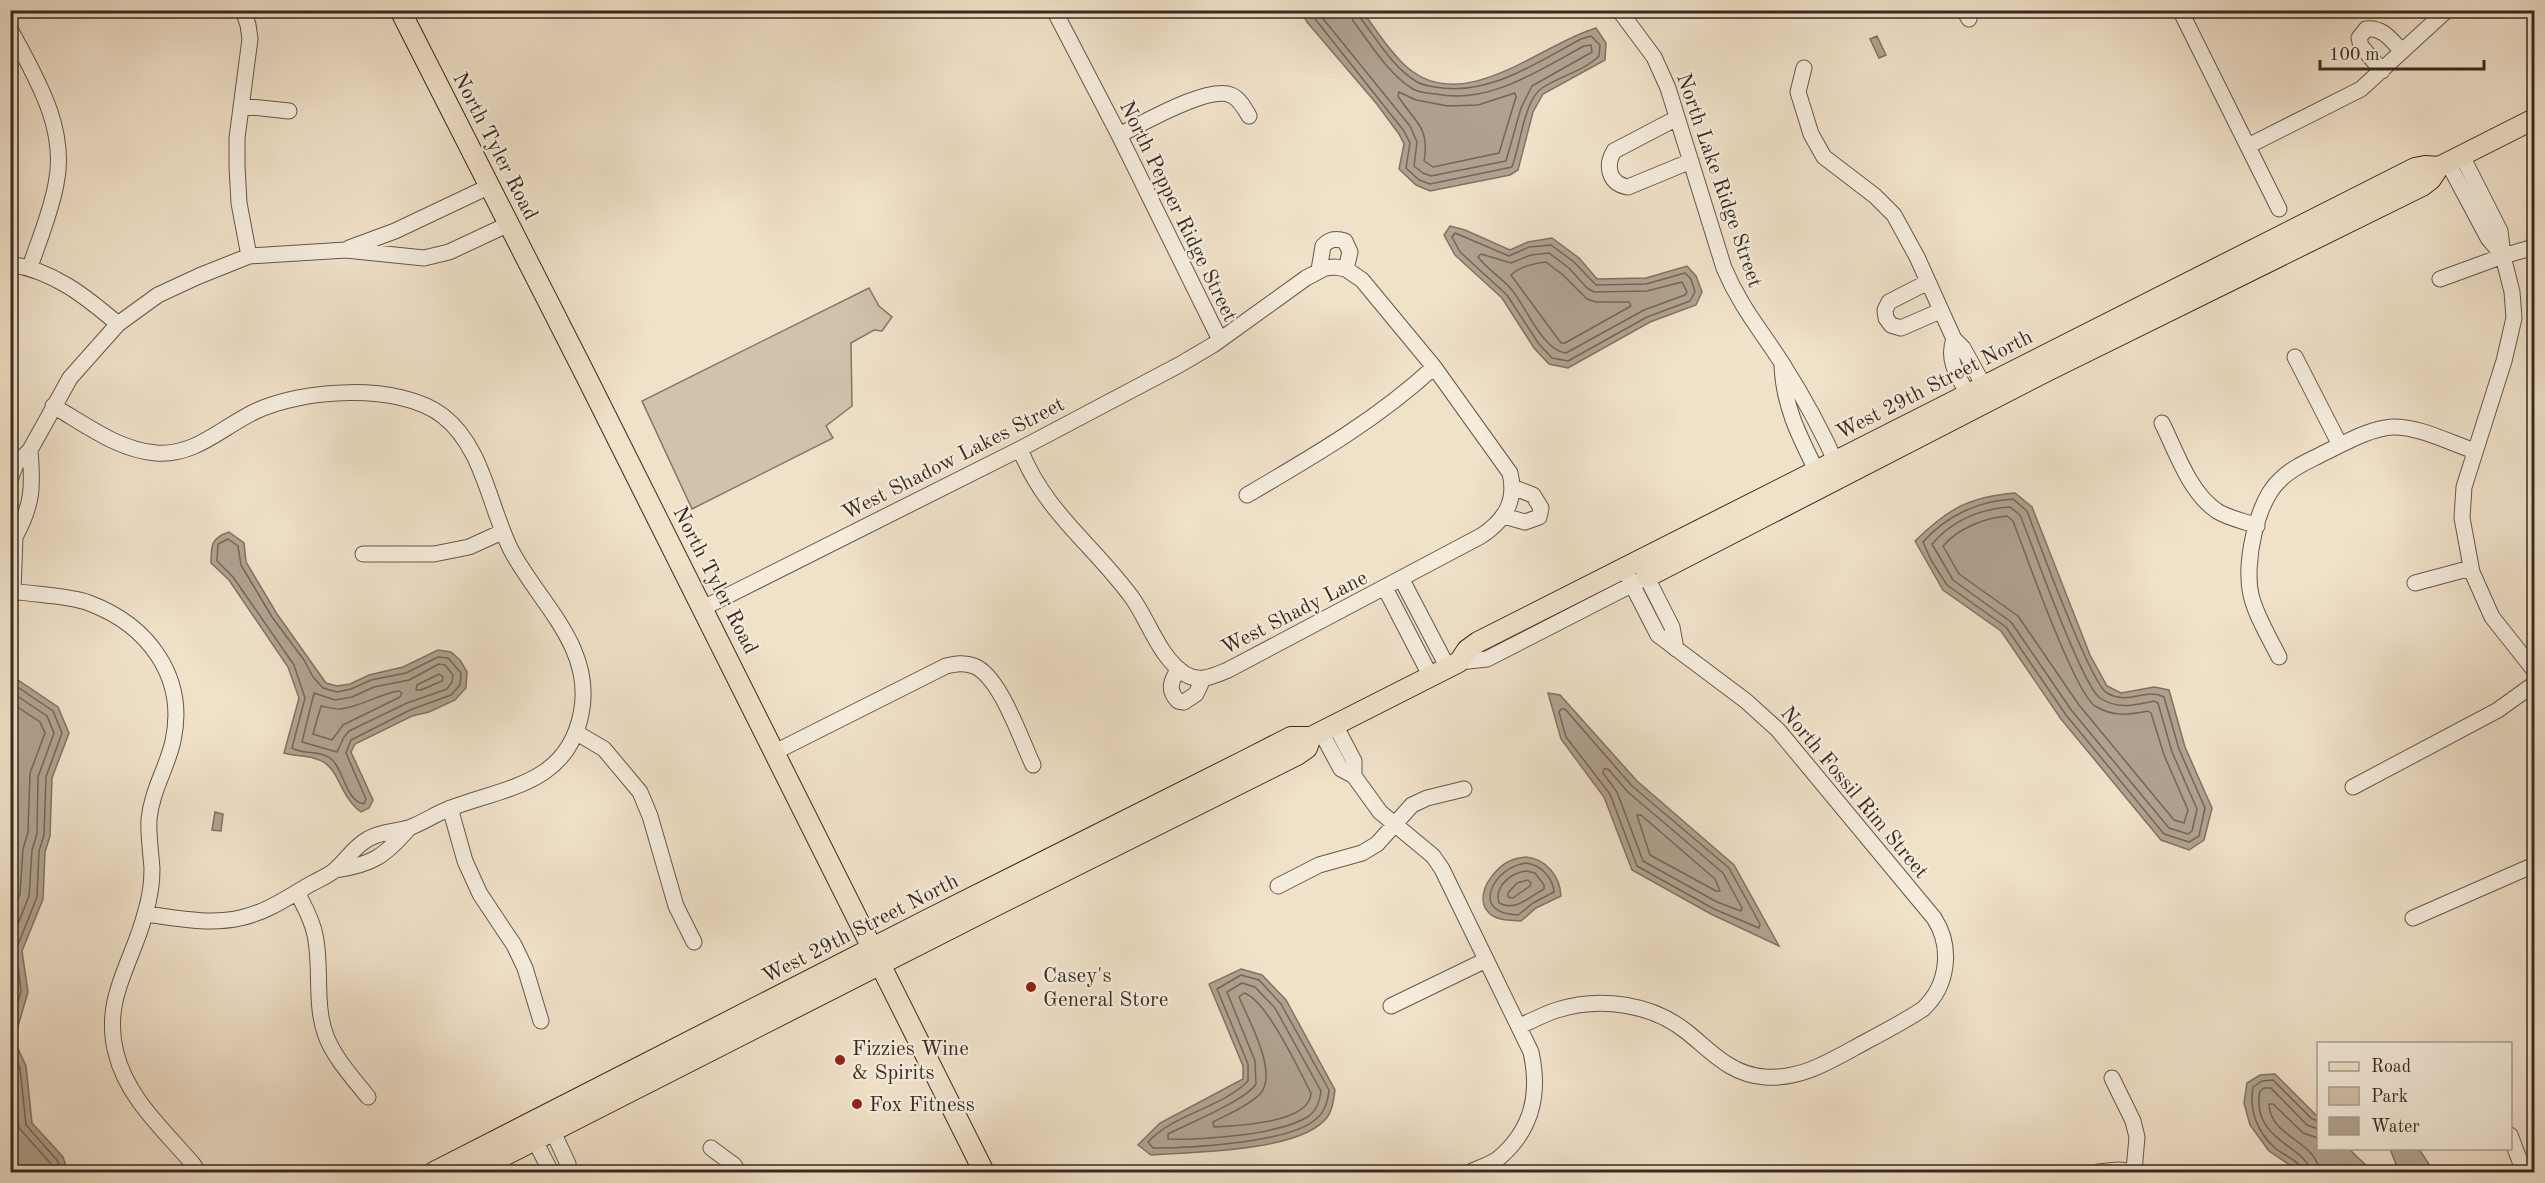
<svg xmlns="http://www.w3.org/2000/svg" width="2545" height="1183" viewBox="0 0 2545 1183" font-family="'Old Standard TT',serif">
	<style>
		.green { fill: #d1c2ac; stroke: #847666; stroke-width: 1.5 }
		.water { fill: #b1a290; stroke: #817263; stroke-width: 1.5 }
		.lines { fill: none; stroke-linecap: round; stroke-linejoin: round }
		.shore { stroke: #746658; stroke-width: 1.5 }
		.minor-casing { stroke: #66574a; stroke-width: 17 }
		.major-casing { stroke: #382920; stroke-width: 22 }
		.minor { stroke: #f5ecdc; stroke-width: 15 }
		.major { stroke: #f0e1c9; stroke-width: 20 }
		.poi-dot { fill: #8f2418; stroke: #f5ecdc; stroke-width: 2 }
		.labels { text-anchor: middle; stroke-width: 4.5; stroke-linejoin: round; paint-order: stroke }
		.street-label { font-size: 21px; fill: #382920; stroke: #f5ecdc }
		.poi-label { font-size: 21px; fill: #382920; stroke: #f5ecdc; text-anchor: start }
	</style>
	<rect width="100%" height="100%" fill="#f0e1c9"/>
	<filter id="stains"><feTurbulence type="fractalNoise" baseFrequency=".00333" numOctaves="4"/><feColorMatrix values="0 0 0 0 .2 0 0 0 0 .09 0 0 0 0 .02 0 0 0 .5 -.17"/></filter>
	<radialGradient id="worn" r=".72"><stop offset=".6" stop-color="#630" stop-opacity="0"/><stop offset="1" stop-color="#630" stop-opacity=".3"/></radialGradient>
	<!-- green -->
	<path class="green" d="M869,288L879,306L892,317L882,331L874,330L851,343L852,406L826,426L833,438L692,509L642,401Z"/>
	<!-- water -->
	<path class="water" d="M1301,11H1362C1376,29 1390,53 1408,68C1465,116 1541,44 1596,28L1606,43L1605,60L1543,94L1533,112L1518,170L1510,175L1430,191L1416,185L1399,169L1404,144L1399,134L1376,103L1307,22Z
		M1877,36L1886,55L1879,58L1870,39Z
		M1450,226L1465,230L1510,250L1528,242L1552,238L1579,258L1597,279L1646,278L1687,266L1696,276L1702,292L1696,305L1650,322L1568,368L1549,364L1534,348L1502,298L1455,255L1444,235Z
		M2015,493L2032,507L2090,655L2107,686L2121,693L2154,687L2169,690L2185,747L2212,808L2204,840L2189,850L2161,840L2061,719L2001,631L1943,590L1915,541C1948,509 1968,497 2015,493Z
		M229,532L244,543L246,562L277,614L326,683L337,686L350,684L369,675L403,667L438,650L451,652L460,660L467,672L466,688L455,700L429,712L412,716L355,744L351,752L373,800L369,808L361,812C342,799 339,772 325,763C314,755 297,757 284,753L299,698L288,667L229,580L211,563C211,545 211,538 229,532Z
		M12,676L58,707L69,733L52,778L50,836L45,852L43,899L22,951L28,992L14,1040L26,1066L32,1123L63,1157L68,1172H11Z
		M1548,693L1560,695L1637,781L1734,865L1779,946L1711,914L1632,870L1604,797L1561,739Z
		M215,812L223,814L221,831L212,830Z
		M1526,857C1546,859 1560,876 1561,896L1536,908L1521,921C1510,920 1497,921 1489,913C1472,896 1495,866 1512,860C1516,858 1521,858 1526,857Z
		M1241,969L1262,975L1286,1000L1335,1090C1334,1098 1333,1109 1328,1116C1304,1152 1192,1152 1151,1155L1138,1145L1160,1123L1243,1079V1066L1209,984Z
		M2275,1074L2318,1117V1148L2349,1149L2373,1172H2300L2269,1151L2250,1125L2244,1103L2247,1083L2260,1075Z
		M2390,1149H2419L2434,1172H2399Z"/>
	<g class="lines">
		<!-- shore -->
		<path class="shore" d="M1308,10L1404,131L1410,143L1406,168L1419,180L1430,184L1512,167C1520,147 1524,100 1542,88C1560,76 1584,71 1599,56L1600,45L1591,36L1581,39C1536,63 1488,97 1435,87C1429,86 1422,85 1417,82C1393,68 1376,38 1359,16L1358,10
			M1316,10L1410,126L1417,142L1414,166L1423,173L1431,176L1506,161L1521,108L1532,86L1592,52L1591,45L1584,46C1539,70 1489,105 1436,94C1428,93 1420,93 1413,89C1388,74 1371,44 1353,21L1350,10
			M1399,92L1416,100L1448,106L1478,105L1515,93L1516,97L1499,153L1433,167L1424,161C1430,126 1415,123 1398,96Z
			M1455,233L1509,256L1529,247L1551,245L1574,262L1596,285L1646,284L1685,273L1691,279L1695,292L1690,301L1647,317L1568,361L1552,358L1539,344L1507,295L1460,252L1452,237Z
			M1549,253L1569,268L1587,288L1594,292L1647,291L1682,282L1687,292L1685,295L1644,310L1566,353C1543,351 1526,307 1512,290C1502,278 1487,269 1478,257L1481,254L1511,263L1531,255Z
			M1546,262L1563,275L1587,299L1596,302H1629L1631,306L1565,343H1561L1511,275C1519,267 1534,263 1546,262Z
			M2013,499L2027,511C2037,537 2090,684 2107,693C2130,706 2145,687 2164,697L2179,749L2205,808L2199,836L2189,842L2164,834L2066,715L2006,627L1947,585L1931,560L1923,542C1946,516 1978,501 2013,499Z
			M2010,507L2020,515C2032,544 2082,686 2100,698C2118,710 2134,705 2154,701L2158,703L2172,752L2197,809L2192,831L2188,834L2169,828L2072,711L2011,622L1953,580L1932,544C1952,521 1980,509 2010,507Z
			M2007,516L2013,521C2025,552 2074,692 2095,706C2113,717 2128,715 2148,711L2151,713L2164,755L2188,810L2184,823L2174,820L2079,705L2018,616L1959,574L1943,546C1959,528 1984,518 2007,516Z
			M228,539L238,546L241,565L272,617L304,660L313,677L323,688L337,692L351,689L371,680L406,673L438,657L448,658L461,673L460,685L451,695L410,710L351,740L346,753L366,799L364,804C345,801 344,768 330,758C319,750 303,755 292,748L305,698L294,665L233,577L217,561L218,544Z
			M439,664L445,665L453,675L452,682L447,689L407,703L349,731L344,737L337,752L302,742L314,693L335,700L352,697L374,687L409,680Z
			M439,674L443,677L442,681L421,690H416L417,685Z
			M10,682L53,711L62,733L46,777L44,835L39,851L37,897L16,950L21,991L10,1031
			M10,691L47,716L54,733L38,777L37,834L32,850L29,896L10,944
			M399,691L402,693L400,697L343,725L332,740L313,734L321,706C327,707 333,709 340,709C361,707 378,694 399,691Z
			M10,702L40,722L45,733L30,773L28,832L23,849L20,894L10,919
			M1561,709H1565L1632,786L1729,868L1760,924L1759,928L1714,909L1637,866L1610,794L1566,737L1559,712Z
			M1604,769H1608L1628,792L1723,873L1742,908L1741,911L1717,902L1643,861L1617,792L1603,773Z
			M1637,815H1641L1715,879L1720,891H1716L1650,855Z
			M1526,863C1541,865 1553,878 1554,892L1533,903L1518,915C1469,914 1493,867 1526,863Z
			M1526,871L1535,873L1544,885V889C1529,897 1516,912 1499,903C1494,886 1511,873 1526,871Z
			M1528,880L1531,883L1530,886L1513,898L1508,897V893L1517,883Z
			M1241,975L1259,980L1281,1004L1329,1090C1328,1101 1325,1112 1316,1119C1290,1143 1189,1148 1153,1148L1148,1142C1175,1113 1220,1109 1248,1081V1064L1217,989Z
			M1242,983L1255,987L1275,1008L1321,1091C1320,1101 1317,1110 1309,1116C1280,1135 1203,1140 1168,1139V1134C1187,1124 1245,1101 1256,1084L1255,1061L1227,992Z
			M1244,993C1266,999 1299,1070 1311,1093C1310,1123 1238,1126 1214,1127L1213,1122C1227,1115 1250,1105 1261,1093C1278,1071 1248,1019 1239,997Z
			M10,1046L20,1068L26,1125L57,1160L62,1172
			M10,1064L19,1128L51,1164L54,1172
			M2318,1138L2303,1133L2273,1104H2269C2270,1138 2318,1141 2319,1172
			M2303,1172C2301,1161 2283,1155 2275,1148C2257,1132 2249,1110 2253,1087L2262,1081L2273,1080L2312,1119L2318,1121
			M2310,1172C2309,1147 2250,1141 2260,1091L2264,1088H2271L2307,1125L2318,1129"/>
		<defs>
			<path id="minor" d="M243,10L248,25L250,39L237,138V166L239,203L249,256
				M1054,10L1119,135L1220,340
				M1619,10L1654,57L1668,88L1724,268C1740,306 1760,329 1782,363C1803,396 1823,433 1839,469
				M1964,10L1969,19
				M2180,10L2279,209
				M10,29C35,76 68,128 56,184C51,212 39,240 30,267
				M1804,68L1798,92L1811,134L1824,157L1875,196L1894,215L1917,257L1954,339L1963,348L1989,395
				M2382,71L2361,46L2359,38L2366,29C2383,27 2391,40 2402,51
				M242,106L289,111
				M1677,118L1614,151C1605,166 1609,184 1628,187L1691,161
				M1119,135C1142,124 1208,85 1231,95C1240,99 1245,109 1249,116
				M2248,146L2361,89L2447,10
				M2462,156L2500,231L2503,256L2512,292L2514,318L2504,361L2464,487L2462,518L2472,572L2492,617L2534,670
				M2448,163L2488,238L2503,256
				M349,248L395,231L490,186
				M10,264C54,271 85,296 118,324
				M1319,270L1323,246C1329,239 1336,238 1345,241L1350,252L1346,269
				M2440,279L2503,256L2534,247
				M1928,282L1889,302L1885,310L1886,318L1891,325L1901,328L1940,311
				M1954,339C1945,363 1962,381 1972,402
				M2295,357L2340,445
				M1782,366C1784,410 1802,441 1821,480
				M53,406C85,424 118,450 156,453C195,456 221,428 254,412C301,389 399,382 443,416C483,447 489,506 511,550C539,603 595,648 581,714C567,784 506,787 451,808C437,813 424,822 411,827C397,832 381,831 368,839C354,847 347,859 336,869C329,876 317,880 309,885C287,898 265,913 240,918C209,925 177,918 146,914
				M2162,423C2176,451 2189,492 2217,511C2228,518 2244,521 2257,526
				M10,480L16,464L30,450L70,378L118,324L158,295L199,276L249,256L346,250L424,258L449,252L509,224
				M1247,495C1312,457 1378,419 1434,367
				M1504,516L1525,522L1539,517L1541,508L1533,495L1512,487
				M15,537C33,504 33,487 30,450
				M363,554H434L469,547L502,532
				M1643,570L1672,627L1676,649
				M1402,580L1448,668
				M2415,583L2471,568
				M1385,588L1431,677
				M13,591C36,595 68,595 89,603C148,625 187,677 173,741C167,768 152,790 149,819C148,835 151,853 152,869C152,883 149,901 145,914C132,964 102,999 116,1053C127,1098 164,1130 193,1164L198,1172
				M10,599L13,591L15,537L13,530
				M703,608L1020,449L1179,365L1213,345L1306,278L1325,268L1335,267L1346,269L1362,280L1434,367L1510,473C1517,502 1504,521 1481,536L1228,670C1213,676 1200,683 1185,674C1160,658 1149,622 1133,599C1094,545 1045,513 1020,449
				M2279,657C2269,637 2256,616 2251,595C2244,564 2256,501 2281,479C2293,467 2309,461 2324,453C2345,443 2368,429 2392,427C2419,426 2450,443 2475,451
				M1459,662L1487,659L1639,581
				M1179,669C1171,680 1167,690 1178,701L1184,702L1196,694L1203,679
				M1335,725L1354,761V776
				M1321,732L1341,769L1354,776L1380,812L1433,856L1442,869L1531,1052C1540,1093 1533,1129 1499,1158C1492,1164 1479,1168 1470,1172
				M577,733L604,749L640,792L650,816L676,906L694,942
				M775,752L946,666C955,664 964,662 974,666C1000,676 1021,740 1033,765
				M2353,787L2498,710L2534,684
				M450,808L465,861L480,894L514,945L525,968L541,1021
				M335,870C372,865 385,856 409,828
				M1278,886L1319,865L1362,853L1377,844L1412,805L1427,798L1464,789
				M297,892C304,906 312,919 315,935C322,967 314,1004 326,1036C335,1059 353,1078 368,1097
				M2413,918L2534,865
				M1391,1006L1486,960
				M1519,1026C1532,1021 1544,1014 1557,1010C1601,996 1652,1004 1687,1032C1712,1052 1731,1075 1765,1077C1803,1080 1835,1058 1867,1041C1886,1031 1905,1021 1923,1009C1948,986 1953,947 1934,918L1778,730L1746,701L1658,635L1624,569
				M2112,1078L2133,1121L2137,1137L2134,1171
				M549,1123L568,1164L569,1172
				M530,1131L551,1172
				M2510,1135L2524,1172
				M711,1148L734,1165L738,1172
				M2098,1172L2118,1170L2137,1172"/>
			<path id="major" d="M400,10L586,376L984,1172
				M1647,577L2045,372L2422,186L2431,179L2439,167L2534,119
				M434,1172L929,919L1246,760L1291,737H1311L1459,662L1467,650L1478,642L2415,168L2425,166L2439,167
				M472,1172L991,908L1297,755L1307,748L1311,737"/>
		</defs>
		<!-- minor casing -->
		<use href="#minor" class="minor-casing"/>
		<!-- major casing -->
		<use href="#major" class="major-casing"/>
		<!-- minor -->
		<use href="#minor" class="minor"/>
		<!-- major -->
		<use href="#major" class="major"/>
	</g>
	<!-- markers -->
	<g class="poi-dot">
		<circle cx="1031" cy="987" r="6"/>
		<circle cx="840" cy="1060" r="6"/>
		<circle cx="857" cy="1104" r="6"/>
	</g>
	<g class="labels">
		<!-- street labels -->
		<g class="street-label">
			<text transform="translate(496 146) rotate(63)" y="7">North Tyler Road</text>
			<text transform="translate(1720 180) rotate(71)" y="7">North Lake Ridge Street</text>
			<text transform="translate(1179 211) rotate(64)" y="7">North Pepper Ridge Street</text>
			<text transform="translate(1934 384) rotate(-27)" y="7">West 29th Street North</text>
			<text transform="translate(953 458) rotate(-27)" y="7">West Shadow Lakes Street</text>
			<text transform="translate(716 580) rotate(63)" y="7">North Tyler Road</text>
			<text transform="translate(1294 612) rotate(-27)" y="7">West Shady Lane</text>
			<text transform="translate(1855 792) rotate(50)" y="7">North Fossil Rim Street</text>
			<text transform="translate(860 928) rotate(-27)" y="7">West 29th Street North</text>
		</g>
		<!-- poi labels -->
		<g class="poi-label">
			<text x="1043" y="982">Casey's<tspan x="1043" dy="24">General Store</tspan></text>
			<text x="852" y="1055">Fizzies Wine<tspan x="852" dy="24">&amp; Spirits</tspan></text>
			<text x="869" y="1111">Fox Fitness</text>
		</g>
	</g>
	<!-- margin -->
	<rect width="2545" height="1183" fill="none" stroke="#f0e1c9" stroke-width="36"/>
	<rect x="12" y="12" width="2521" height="1159" fill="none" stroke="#382920" stroke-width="3"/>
	<rect x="18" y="18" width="2509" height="1147" fill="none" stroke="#382920" stroke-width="1.5"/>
	<!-- legend -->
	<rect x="2317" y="1042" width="195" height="108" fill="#f5ecdc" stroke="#a99e91" stroke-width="1.5"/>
	<rect x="2329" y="1062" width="30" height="9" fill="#f0e1c9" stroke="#a99e91" stroke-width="1.5"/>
	<text x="2371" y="1072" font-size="18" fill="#382920">Road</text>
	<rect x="2329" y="1087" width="30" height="18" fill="#d1c2ac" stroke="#a99e91" stroke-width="1.5"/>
	<text x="2371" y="1102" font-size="18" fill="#382920">Park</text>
	<rect x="2329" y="1117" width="30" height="18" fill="#b1a290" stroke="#a99e91" stroke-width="1.5"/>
	<text x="2371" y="1132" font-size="18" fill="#382920">Water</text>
	<!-- scale -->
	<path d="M2320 60v9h164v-9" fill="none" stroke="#382920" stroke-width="3"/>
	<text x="2329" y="60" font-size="18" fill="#382920" stroke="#f5ecdc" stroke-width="4.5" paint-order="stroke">100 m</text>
	<rect width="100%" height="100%" filter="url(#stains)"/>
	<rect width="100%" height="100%" fill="url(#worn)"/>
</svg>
